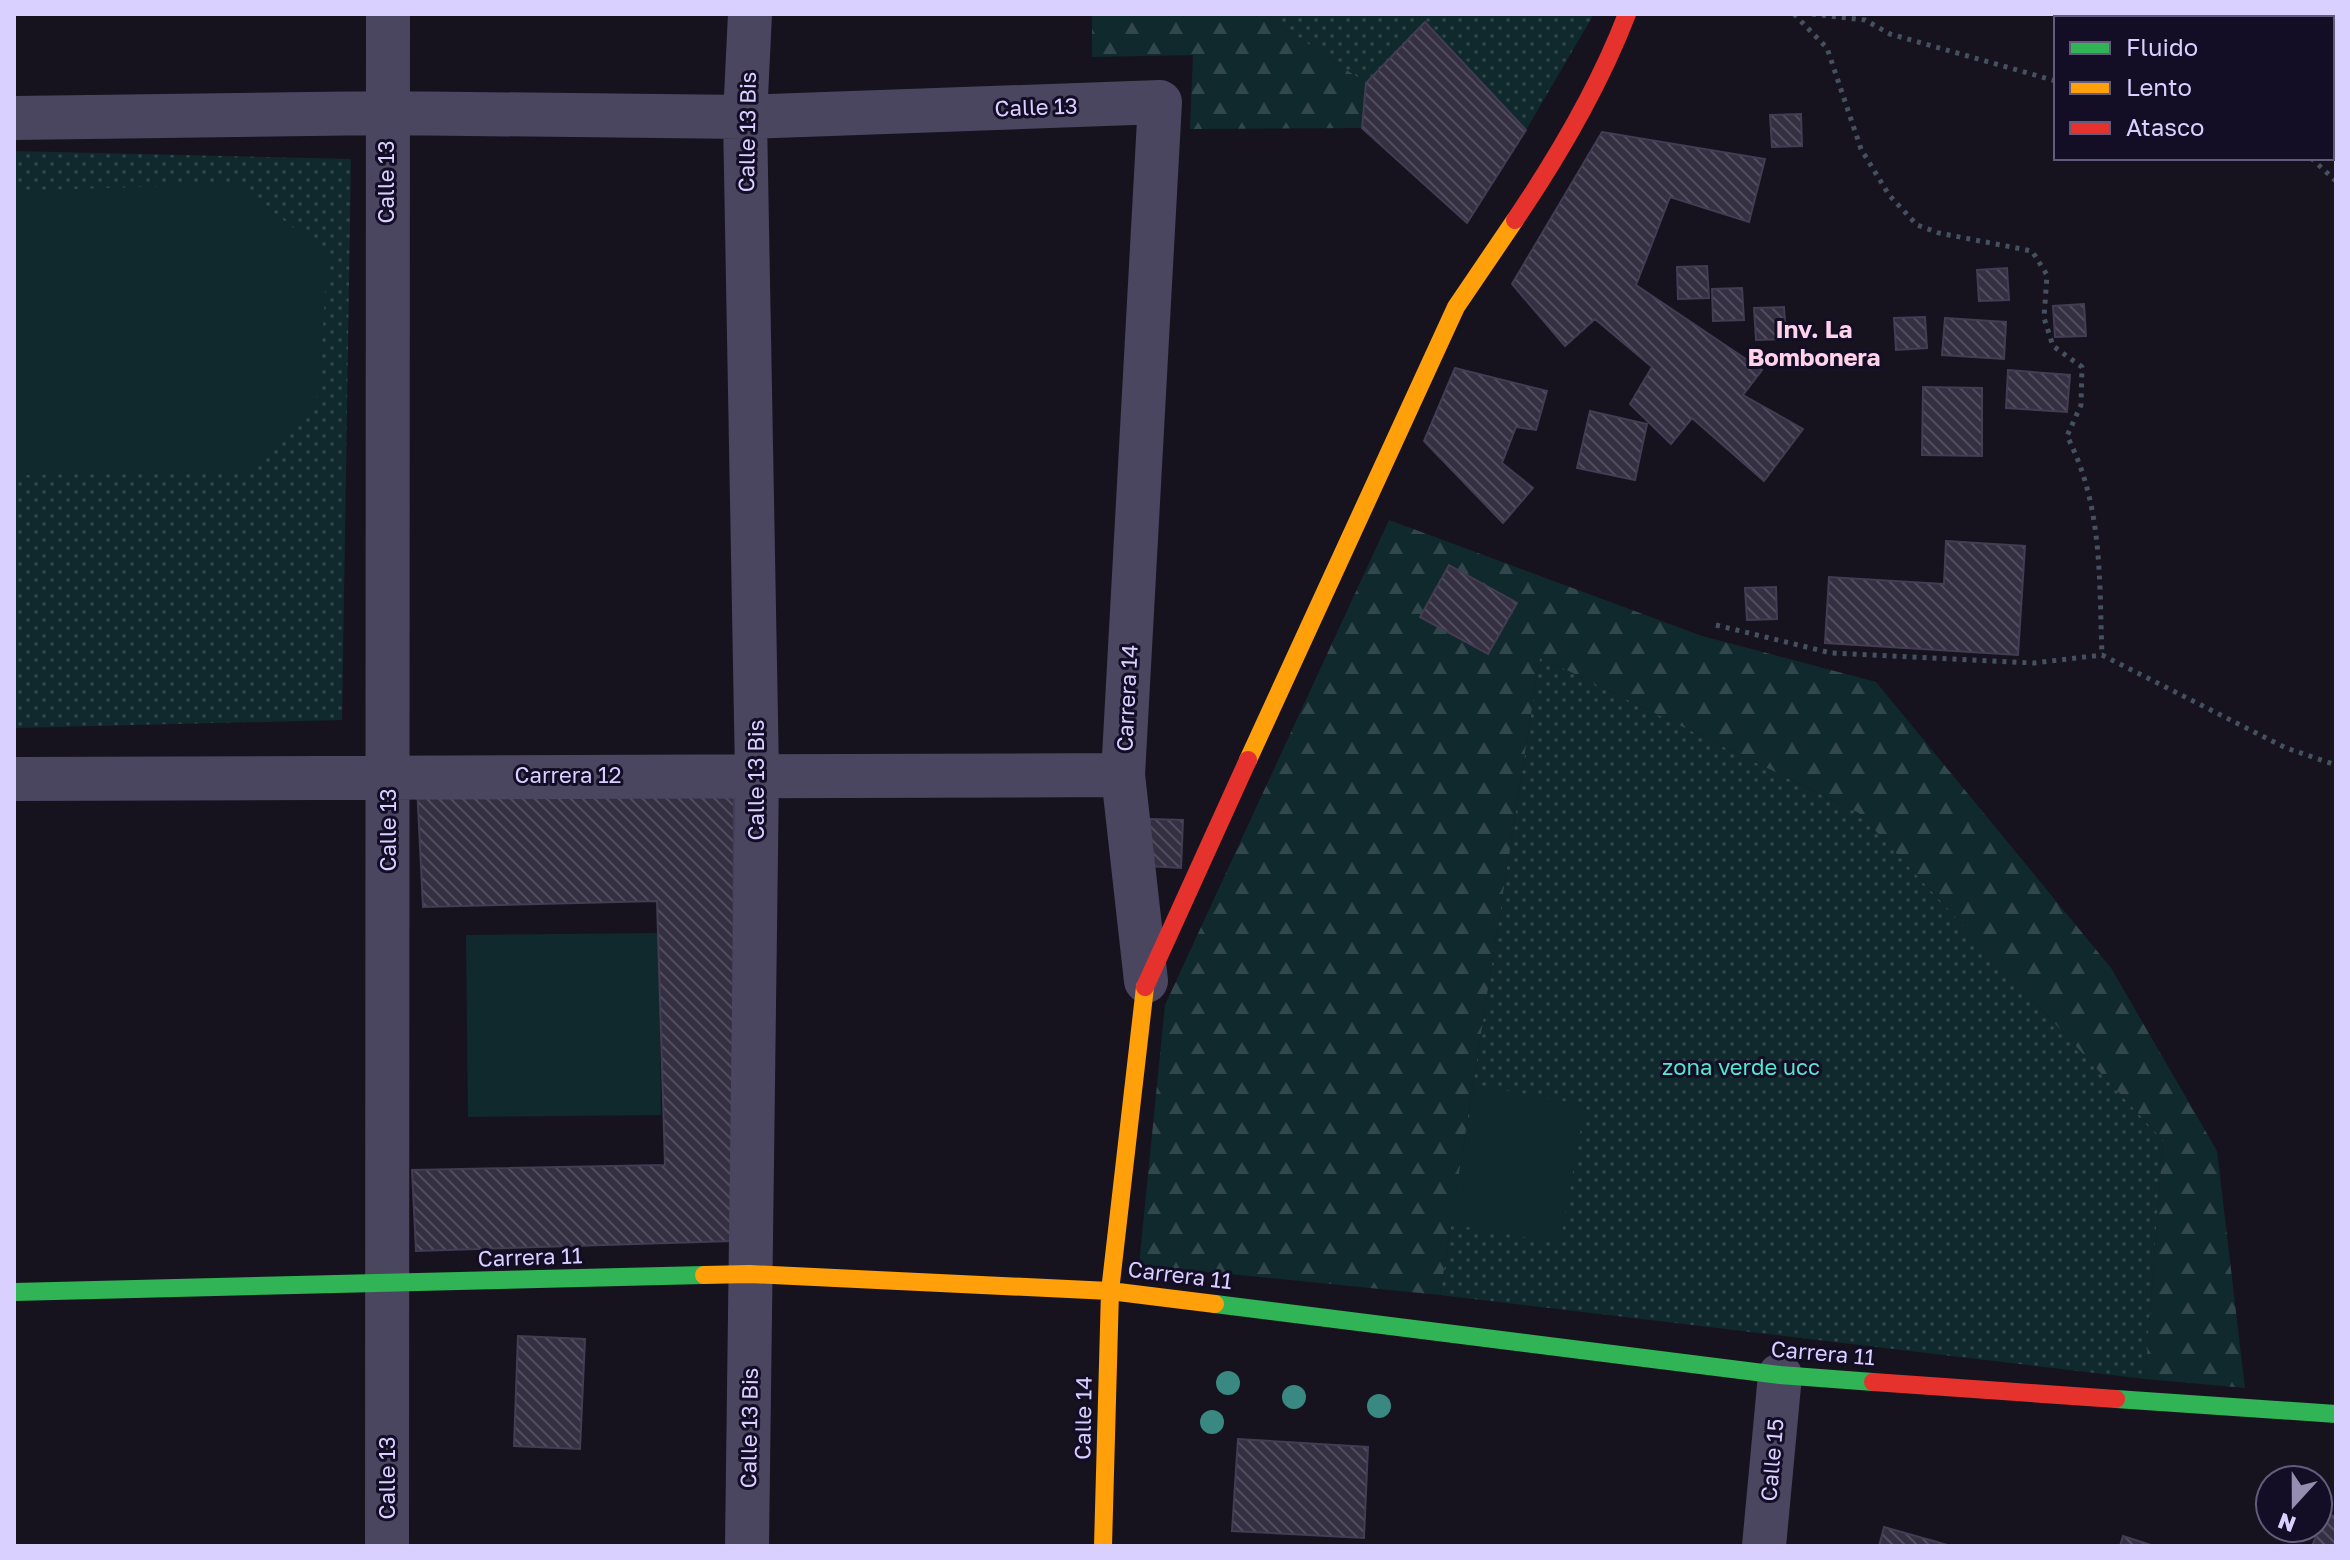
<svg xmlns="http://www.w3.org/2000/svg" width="2350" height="1560" viewBox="0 0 2350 1560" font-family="'Golos Text',sans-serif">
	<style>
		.green { fill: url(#green-dots) }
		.forest { fill: url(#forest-firs) }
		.pitch { fill: #10292d }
		.building { fill: url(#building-back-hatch); stroke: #433c53; stroke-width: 2 }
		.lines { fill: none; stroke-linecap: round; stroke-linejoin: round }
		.path { stroke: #455161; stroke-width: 5; stroke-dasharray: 4 6; stroke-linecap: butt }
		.street { stroke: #4a4660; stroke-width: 44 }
		.fast { stroke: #30b455; stroke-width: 18 }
		.slow { stroke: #ff9f0a; stroke-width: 18 }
		.jam { stroke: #e5322d; stroke-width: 18 }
		.tree { fill: #398881 }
		.labels { text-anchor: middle; stroke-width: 6; stroke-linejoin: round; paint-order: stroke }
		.street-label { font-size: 22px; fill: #dad0ff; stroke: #130d25 }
		.park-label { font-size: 22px; fill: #55e7d1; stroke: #130d25 }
		.neighbourhood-label { font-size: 24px; font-weight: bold; fill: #ffd2ea; stroke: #130d25 }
	</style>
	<defs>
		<pattern id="green-dots" width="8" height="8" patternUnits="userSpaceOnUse" patternTransform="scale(2)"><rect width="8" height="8" fill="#10292d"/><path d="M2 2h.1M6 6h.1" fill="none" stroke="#32474c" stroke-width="1.8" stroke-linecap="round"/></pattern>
		<pattern id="forest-firs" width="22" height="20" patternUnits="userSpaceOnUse" patternTransform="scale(2)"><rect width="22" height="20" fill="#10292d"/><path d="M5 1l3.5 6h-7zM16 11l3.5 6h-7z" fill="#32474c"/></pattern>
		<pattern id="building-back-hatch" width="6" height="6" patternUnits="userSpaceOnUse" patternTransform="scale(2)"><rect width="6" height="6" fill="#343042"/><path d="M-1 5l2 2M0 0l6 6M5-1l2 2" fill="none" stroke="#514d5e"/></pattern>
	</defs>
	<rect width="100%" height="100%" fill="#16131f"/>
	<!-- green -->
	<path class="green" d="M1264,14H1594L1526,130L1426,23L1366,83Z
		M14,151L351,159L342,720L14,728Z
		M1540,657L1859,813L2163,1140L2145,1379L1440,1295Z"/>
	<!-- forest -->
	<path class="forest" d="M1092,14H1264L1366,83L1362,128L1190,129L1193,55L1092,57Z
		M1389,520L1702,636L1876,682L2111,968L2217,1151L2245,1388L2145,1379L2163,1140L1859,813L1540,657L1440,1295L1139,1265L1165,1005Z"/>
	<!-- pitch -->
	<path class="pitch" d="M236,184L328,254L318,396L247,471L19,475L14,470V191Z
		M659,933L661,1115L468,1117L466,935Z
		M1475,1085L1585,1105L1560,1243L1450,1224Z"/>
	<!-- building -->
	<path class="building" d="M1425,22L1526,130L1467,223L1362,128L1366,83Z
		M1801,114L1802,146L1772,147L1770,115Z
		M1602,132L1765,159L1749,222L1670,197L1636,285L1762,370L1743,395L1803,429L1764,481L1692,418L1671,444L1630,404L1652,367L1595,319L1565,346L1512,284Z
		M1707,266L1709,298L1678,299L1677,267Z
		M2007,268L2009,300L1979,301L1977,270Z
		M1742,288L1744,320L1713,321L1712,289Z
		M2084,304L2086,336L2055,337L2053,306Z
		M1784,307L1786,339L1756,340L1754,308Z
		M1925,317L1927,348L1896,350L1894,318Z
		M1945,318L2006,322L2004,359L1942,355Z
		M1455,368L1547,391L1536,430L1516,427L1502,463L1533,488L1503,523L1424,441Z
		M2008,370L2070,375L2067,412L2006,408Z
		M1923,387L1982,388V456L1922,455Z
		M1590,411L1647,424L1635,480L1577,468Z
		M1946,541L2025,546L2018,655L1825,643L1829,577L1944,584Z
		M1449,565L1517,603L1488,654L1420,617Z
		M1776,587L1777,619L1747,620L1745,588Z
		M734,783L732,1241L416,1251L412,1170L665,1165L657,901L423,907L417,786Z
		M1150,819L1183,820L1181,868L1148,866Z
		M518,1336L585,1339L580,1449L514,1446Z
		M1238,1439L1368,1447L1364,1538L1232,1531Z
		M2326,1513L2336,1517V1546H2312Z
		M1884,1527L1951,1546H1879Z
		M2123,1536L2154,1546H2120Z"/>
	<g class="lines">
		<!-- path -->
		<path class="path" d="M1794,14L1827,48L1861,149L1889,195L1917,225L1939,233L2032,251L2047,275L2044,318L2053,346L2082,367L2081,405L2067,436C2103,506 2099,578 2102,655
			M1812,14L1865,20L1890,34L2056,81
			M2305,14L2307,18
			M2332,62L2336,69
			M2311,158L2336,181
			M1716,625L1831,653L2034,663L2102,655L2286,748L2336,765"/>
		<!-- street -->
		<path class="street" d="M14,118L385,113L745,117L1160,102L1123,775L1146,981
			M14,779L1123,775
			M387,1546L388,14
			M747,1546L757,774L745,117L750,14
			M1764,1546L1780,1375"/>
		<!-- fast -->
		<path class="fast" d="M14,1292L704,1275
			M1215,1304L1780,1375L1873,1382
			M2116,1399L2336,1414"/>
		<!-- slow -->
		<path class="slow" d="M1248,760L1456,307L1515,220
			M704,1275L750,1274L1110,1291L1215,1304
			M1103,1546L1110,1291L1145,987"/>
		<!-- jam -->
		<path class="jam" d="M1515,220C1559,155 1599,87 1627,14
			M1145,987L1248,760
			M1873,1382L2116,1399"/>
	</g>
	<!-- trees -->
	<g class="tree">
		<circle cx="1228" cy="1383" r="12"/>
		<circle cx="1294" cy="1397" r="12"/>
		<circle cx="1379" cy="1406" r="12"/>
		<circle cx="1212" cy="1422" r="12"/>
	</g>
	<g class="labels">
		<!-- street labels -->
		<g class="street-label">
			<text transform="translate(1036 107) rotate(-2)" y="8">Calle 13</text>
			<text transform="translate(747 132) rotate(-89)" y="8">Calle 13 Bis</text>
			<text transform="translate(386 182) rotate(-90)" y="8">Calle 13</text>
			<text transform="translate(1127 698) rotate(-87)" y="8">Carrera 14</text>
			<text x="568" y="783">Carrera 12</text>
			<text transform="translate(756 780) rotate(-90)" y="8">Calle 13 Bis</text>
			<text transform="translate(388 830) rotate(-90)" y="8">Calle 13</text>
			<text transform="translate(530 1257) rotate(-2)" y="8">Carrera 11</text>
			<text transform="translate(1180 1275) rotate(7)" y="8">Carrera 11</text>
			<text transform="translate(1823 1353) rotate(5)" y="8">Carrera 11</text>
			<text transform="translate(1083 1418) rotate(-89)" y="8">Calle 14</text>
			<text transform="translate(749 1428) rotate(-89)" y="8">Calle 13 Bis</text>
			<text transform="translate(1772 1460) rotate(-85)" y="8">Calle 15</text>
			<text transform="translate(387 1478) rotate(-90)" y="8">Calle 13</text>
		</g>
		<!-- park labels -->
		<g class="park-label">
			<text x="1741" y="1075">zona verde ucc</text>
		</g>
		<!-- neighbourhood labels -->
		<g class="neighbourhood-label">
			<text x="1814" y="338">Inv. La<tspan x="1814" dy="28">Bombonera</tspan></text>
		</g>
	</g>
	<!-- border -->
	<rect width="2350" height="1560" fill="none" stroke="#dad0ff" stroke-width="32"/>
	<!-- legend -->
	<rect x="2054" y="16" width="280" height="144" fill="#130d25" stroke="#635b7c" stroke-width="2"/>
	<rect x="2070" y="42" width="40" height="12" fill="#30b455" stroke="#635b7c" stroke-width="2"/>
	<text x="2126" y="56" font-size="24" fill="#dad0ff">Fluido</text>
	<rect x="2070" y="82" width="40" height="12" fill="#ff9f0a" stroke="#635b7c" stroke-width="2"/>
	<text x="2126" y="96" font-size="24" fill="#dad0ff">Lento</text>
	<rect x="2070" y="122" width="40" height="12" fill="#e5322d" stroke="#635b7c" stroke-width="2"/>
	<text x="2126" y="136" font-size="24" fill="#dad0ff">Atasco</text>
	<!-- north arrow -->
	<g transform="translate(2294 1504) rotate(201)"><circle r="38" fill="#130d25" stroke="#635b7c" stroke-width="2"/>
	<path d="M0-6L14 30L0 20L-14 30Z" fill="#958eb1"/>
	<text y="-12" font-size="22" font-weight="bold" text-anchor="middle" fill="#dad0ff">N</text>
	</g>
</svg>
